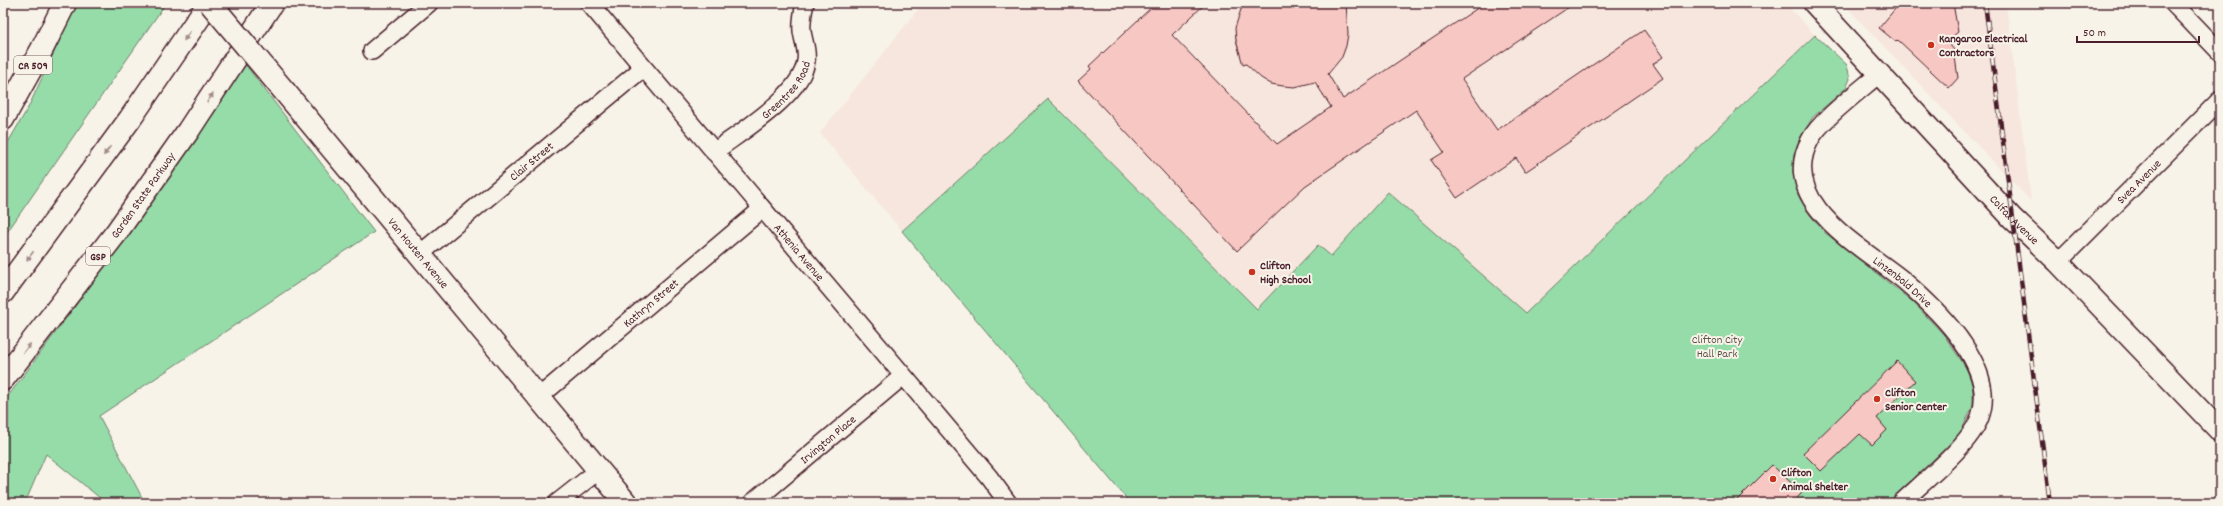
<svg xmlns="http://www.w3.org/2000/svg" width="2223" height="506" viewBox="0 0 2223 506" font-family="Dekko,sans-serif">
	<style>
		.built { fill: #f7e6dd }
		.green { fill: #96dca8; stroke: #707e6a }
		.building { fill: #f7c7c3; stroke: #4a1f2b }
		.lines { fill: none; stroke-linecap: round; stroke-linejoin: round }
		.minor-casing { stroke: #4a1f2b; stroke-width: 20 }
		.tertiary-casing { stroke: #4a1f2b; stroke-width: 24 }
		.secondary-casing { stroke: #4a1f2b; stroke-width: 25 }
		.primary-casing { stroke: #4a1f2b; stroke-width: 25 }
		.motorway-casing { stroke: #4a1f2b; stroke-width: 25 }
		.minor { stroke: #f7f3e8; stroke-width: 17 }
		.tertiary { stroke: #f7f3e8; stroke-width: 21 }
		.secondary { stroke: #f7f3e8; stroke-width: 22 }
		.primary { stroke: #f7f3e8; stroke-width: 22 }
		.motorway { stroke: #f7f3e8; stroke-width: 22 }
		.rail-casing { stroke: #4a1f2b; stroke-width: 4.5 }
		.rail { stroke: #f7f3e8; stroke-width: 3; stroke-dasharray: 9; stroke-linecap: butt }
		.secondary-bridge-casing { stroke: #4a1f2b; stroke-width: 25; stroke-linecap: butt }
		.secondary-bridge { stroke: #f7f3e8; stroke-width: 22 }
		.oneway { fill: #a0898a }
		.poi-dot { fill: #c8321e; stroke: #f7f3e8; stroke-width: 1.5 }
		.labels { text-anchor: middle; stroke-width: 4; stroke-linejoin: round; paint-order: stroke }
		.shield { fill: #f7f3e8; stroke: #7e5f64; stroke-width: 1 }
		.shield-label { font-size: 11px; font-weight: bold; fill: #4a1f2b }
		.poi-label { font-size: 12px; font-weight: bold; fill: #4a1f2b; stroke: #f7f3e8; text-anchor: start }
		.street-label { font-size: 12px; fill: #4a1f2b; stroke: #f7f3e8 }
		.park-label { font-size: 12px; fill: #5d4e4a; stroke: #f7f3e8 }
	</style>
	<rect width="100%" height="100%" fill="#f7f3e8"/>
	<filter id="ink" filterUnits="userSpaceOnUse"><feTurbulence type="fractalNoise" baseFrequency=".025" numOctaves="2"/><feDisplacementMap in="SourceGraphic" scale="8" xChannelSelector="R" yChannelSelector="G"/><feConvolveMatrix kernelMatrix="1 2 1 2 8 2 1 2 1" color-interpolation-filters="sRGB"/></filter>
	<g filter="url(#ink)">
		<!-- built -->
		<path class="built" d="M923,3H1785L1815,35L1328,503H1130L820,133Z
			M1843,3H2006L2031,201L1962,129Z"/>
		<!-- green -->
		<path class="green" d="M77,3H166L3,238V151L28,108Z
			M1815,35L1847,65L1850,79L1846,88L1813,117L1800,138L1794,154L1793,171L1798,195L1807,211L1823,231L1913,302L1944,335L1967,369L1973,383V406L1959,435L1888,503H1130L902,231L1048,99L1257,309L1318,245L1331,256L1388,192L1526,313Z
			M245,64L374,232L99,416L145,503H106L46,454L25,503H3V403L111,258Z"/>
		<!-- building -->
		<path class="building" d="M1156,3H1206L1172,35L1277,144L1331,107L1315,82L1295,87L1283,86L1271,84L1261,78L1246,64L1243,65L1236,40L1235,28L1243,3H1346L1348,34L1346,46L1342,57L1328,74L1343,99L1485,3H1575L1462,79L1497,130L1644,30L1663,57L1653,64L1663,78L1525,172L1516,158L1457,198L1431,160L1444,152L1416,110L1305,186L1237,251L1078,81L1091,69L1089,66Z
			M1900,3H1953L1958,32L1947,41L1954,50L1958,78L1949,88L1898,40L1896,42L1879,28Z
			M1897,361L1915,381L1877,418L1887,430L1872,445L1860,434L1821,471L1803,453Z
			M1772,465L1802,493L1792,503H1734Z"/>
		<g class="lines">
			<defs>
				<g id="minor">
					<path id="s1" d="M589,3L989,477L1008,503"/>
					<path d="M2173,3L2220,52"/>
					<path d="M372,51L429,3"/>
					<path id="s2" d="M1880,73C1862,89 1820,120 1810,140C1776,203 1864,248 1903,280C1937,309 1998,367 1980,417C1970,445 1923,482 1901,503"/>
					<path id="s3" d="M714,152C740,132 802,95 806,61C808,51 803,40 802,31C801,21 803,12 805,3"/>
					<path id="s4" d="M420,254L643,68"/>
					<path id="s5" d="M2058,262L2220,100"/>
					<path id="s6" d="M539,397L762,209"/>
					<path d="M557,503L599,470"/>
					<path id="s7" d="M752,503L903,376"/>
				</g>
				<g id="tertiary">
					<path id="s8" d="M1814,3L2012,218L2058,262L2220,431"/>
				</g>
				<g id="secondary">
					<path id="s9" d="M285,92L626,503"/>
				</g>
				<path id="primary" d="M3,119L42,49L65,3"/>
				<g id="motorway">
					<path d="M3,292L130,119L209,3"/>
					<path id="s10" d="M3,379L116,233L188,131L272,3"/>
				</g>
			</defs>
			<!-- minor casing -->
			<use href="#minor" class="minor-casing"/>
			<!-- tertiary casing -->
			<use href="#tertiary" class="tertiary-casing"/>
			<!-- secondary casing -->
			<use href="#secondary" class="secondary-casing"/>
			<!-- primary casing -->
			<use href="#primary" class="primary-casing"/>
			<!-- motorway casing -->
			<use href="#motorway" class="motorway-casing"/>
			<!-- minor -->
			<use href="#minor" class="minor"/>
			<!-- tertiary -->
			<use href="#tertiary" class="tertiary"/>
			<!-- secondary -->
			<use href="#secondary" class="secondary"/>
			<!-- primary -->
			<use href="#primary" class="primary"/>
			<!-- motorway -->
			<use href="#motorway" class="motorway"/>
			<defs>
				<path id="rail" d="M1985,3L2050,503"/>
			</defs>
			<!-- rail casing -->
			<use href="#rail" class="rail-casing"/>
			<!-- rail -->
			<use href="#rail" class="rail"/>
			<defs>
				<path id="secondary-bridge" d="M210,3L285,92"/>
			</defs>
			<!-- secondary-bridge casing -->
			<use href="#secondary-bridge" class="secondary-bridge-casing"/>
			<!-- secondary-bridge -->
			<use href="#secondary-bridge" class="secondary-bridge"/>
		</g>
		<!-- one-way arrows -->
		<defs><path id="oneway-solid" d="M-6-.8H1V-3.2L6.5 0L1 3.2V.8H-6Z"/></defs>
		<g class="oneway">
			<use href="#oneway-solid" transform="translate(187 36) rotate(124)"/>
			<use href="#oneway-solid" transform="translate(210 98) rotate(-57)"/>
			<use href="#oneway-solid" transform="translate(107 151) rotate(126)"/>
			<use href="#oneway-solid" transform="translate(30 256) rotate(127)"/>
			<use href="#oneway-solid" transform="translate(27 348) rotate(-52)"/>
		</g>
	</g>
	<!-- markers -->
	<g class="poi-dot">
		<circle cx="1931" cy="45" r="4"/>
		<circle cx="1252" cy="272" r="4"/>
		<circle cx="1877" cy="399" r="4"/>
		<circle cx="1773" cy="479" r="4"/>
	</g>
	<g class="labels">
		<!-- shield labels -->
		<g class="shield">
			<rect x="14" y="56" width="38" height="18" rx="3"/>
			<rect x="86" y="247" width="24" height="18" rx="3"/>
		</g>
		<g class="shield-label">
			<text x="33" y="69">CR 509</text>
			<text x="98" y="260">GSP</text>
		</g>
		<!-- poi labels -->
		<g class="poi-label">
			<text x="1939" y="42">Kangaroo Electrical<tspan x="1939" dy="14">Contractors</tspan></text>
			<text x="1260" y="269">Clifton<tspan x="1260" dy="14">High School</tspan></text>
			<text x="1885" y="396">Clifton<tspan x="1885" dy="14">Senior Center</tspan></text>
			<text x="1781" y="476">Clifton<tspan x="1781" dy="14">Animal Shelter</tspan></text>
		</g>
		<!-- street labels -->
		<g class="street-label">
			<text dy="4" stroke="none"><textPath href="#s3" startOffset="96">Greentree Road</textPath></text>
			<text dy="4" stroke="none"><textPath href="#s4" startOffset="145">Clair Street</textPath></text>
			<text dy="4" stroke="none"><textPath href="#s5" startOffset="114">Svea Avenue</textPath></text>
			<text dy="4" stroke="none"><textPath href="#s10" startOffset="231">Garden State Parkway</textPath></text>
			<text dy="4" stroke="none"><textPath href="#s8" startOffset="295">Colfax Avenue</textPath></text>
			<text dy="4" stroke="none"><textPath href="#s9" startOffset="209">Van Houten Avenue</textPath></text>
			<text dy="4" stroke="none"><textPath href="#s1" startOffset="326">Athenia Avenue</textPath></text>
			<text dy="4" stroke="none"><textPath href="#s2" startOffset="283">Linzenbold Drive</textPath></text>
			<text dy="4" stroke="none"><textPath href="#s6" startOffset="146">Kathryn Street</textPath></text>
			<text dy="4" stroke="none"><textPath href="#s7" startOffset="99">Irvington Place</textPath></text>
		</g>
		<!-- park labels -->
		<g class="park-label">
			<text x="1717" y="343">Clifton City<tspan x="1717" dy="14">Hall Park</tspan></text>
		</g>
	</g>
	<!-- margin -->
	<rect width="2223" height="506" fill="none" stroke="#f7f3e8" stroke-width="16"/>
	<rect x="8" y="8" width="2207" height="490" fill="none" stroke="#4a1f2b" stroke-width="1.5" filter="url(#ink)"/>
	<!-- scale -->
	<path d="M2077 36v6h122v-6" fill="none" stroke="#4a1f2b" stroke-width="2"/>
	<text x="2083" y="36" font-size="12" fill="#4a1f2b" stroke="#f7f3e8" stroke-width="3" paint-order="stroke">50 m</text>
</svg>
